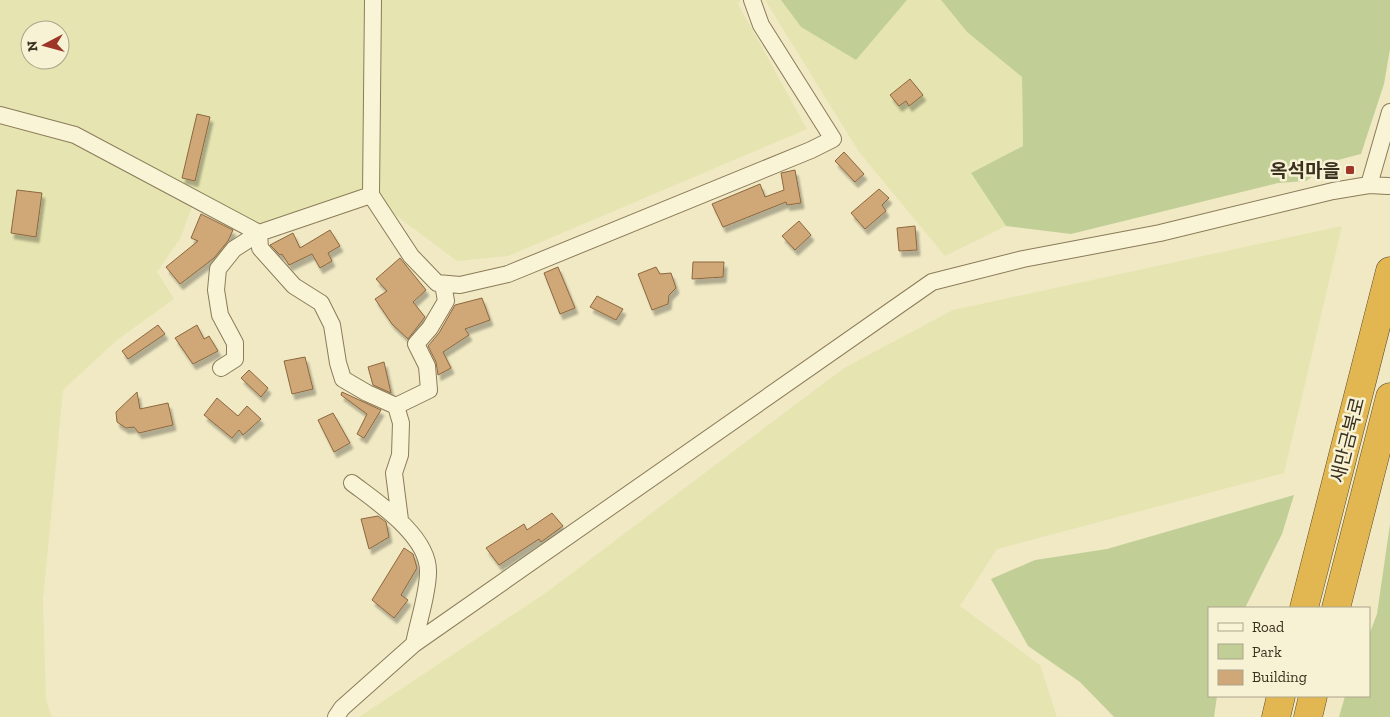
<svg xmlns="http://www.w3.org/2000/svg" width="1390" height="717" viewBox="0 0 1390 717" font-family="'Zilla Slab','Noto Sans KR',serif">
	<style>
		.farmland { fill: #e6e5b1; fill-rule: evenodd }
		.green { fill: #c1cf97 }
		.building { fill: #d0a878; stroke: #8c673e; filter: url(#shadow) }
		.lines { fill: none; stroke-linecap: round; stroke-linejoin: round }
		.street-casing { stroke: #8b7b59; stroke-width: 18 }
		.highway-casing { stroke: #59482e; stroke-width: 29 }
		.street { stroke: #faf4d7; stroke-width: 16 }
		.highway { stroke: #e2b651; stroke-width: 28 }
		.poi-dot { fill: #9d3627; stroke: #f7f2d4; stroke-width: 2 }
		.labels { text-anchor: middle; stroke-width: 5; stroke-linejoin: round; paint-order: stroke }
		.poi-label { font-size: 19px; font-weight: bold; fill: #3b301e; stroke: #f7f2d4; text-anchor: end }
		.street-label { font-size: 19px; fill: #3b301e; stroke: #f7f2d4 }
	</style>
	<defs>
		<filter id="shadow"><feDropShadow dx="3" dy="5.5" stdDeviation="1" flood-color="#0004"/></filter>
	</defs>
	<rect width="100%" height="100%" fill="#f0e9c4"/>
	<!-- farmland -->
	<path class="farmland" d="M0,0H740L738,4L807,129L508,256L457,261L378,202L262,225L193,204L180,239L157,272L174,299L117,340L63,390L43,600L46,700L52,717H0ZM30,30H60V60H30Z
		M765,0H781L801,27L856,60L907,0H941L967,32L1022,77L1023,146L971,173L1006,226L945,256L859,152Z
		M1342,226L1284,473L997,549L960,606L1040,665L1057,717H359L547,592L844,368L953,310Z"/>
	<!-- green -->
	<path class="green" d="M781,0H907L856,60L801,27Z
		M941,0H1390V49L1384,84L1361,154L1334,161L1306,181L1278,183L1071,234L1006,226L971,173L1023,146L1022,77L967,32Z
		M1294,495L1282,534L1245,608H1209V696H1217L1214,717H1114L1080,682L1028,646L991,579L1035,560L1107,549Z
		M1390,524V717H1339L1345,696H1369V635L1377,614Z"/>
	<!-- building -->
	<path class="building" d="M910,79L923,95L909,106L906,101L899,106L890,95Z
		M197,114L210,117L195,181L182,178Z
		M844,152L864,174L855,182L835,161Z
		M795,170L801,203L787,205L786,202L723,227L712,204L760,184L765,197L784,190L781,173Z
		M879,189L889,198L882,205L886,211L865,229L851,213Z
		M17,190L42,193L36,237L11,233Z
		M201,214L233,230L228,241L214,258L180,284L166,267L198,241L191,238Z
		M799,221L811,235L795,250L782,236Z
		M915,226L917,250L899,251L897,228Z
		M330,230L340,246L328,253L332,261L320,268L312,254L289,265L282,254L280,255L270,245L293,233L300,248Z
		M400,258L426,290L413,302L425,317L408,339L392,324L375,299L387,291L376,279Z
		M693,262H724L723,277L692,279Z
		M558,267L575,308L560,314L544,273Z
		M656,267L660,274L671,273L676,288L669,295L668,304L652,310L638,274Z
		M597,296L623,309L616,320L590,307Z
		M482,298L490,320L465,329L469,335L443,352L451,368L438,375L436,362L428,346L439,333L455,305Z
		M158,325L165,334L128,359L122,351Z
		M197,325L204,339L209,336L218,351L193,364L175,338Z
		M305,357L313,389L292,394L284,361Z
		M384,362L391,393L373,385L368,367Z
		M249,370L268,388L261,397L241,378Z
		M137,392L140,409L168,403L173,425L139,433L134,427L126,428L117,422L116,412Z
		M342,392L381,410L364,438L357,434L367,414L341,395Z
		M217,398L238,416L247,406L261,419L243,435L239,430L232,438L204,415Z
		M333,413L350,443L334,452L318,420Z
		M552,513L563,526L541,542L539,539L499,565L486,548L524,524L527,530Z
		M378,516L386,522L389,537L369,549L361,519Z
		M404,548L413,554L417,568L401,595L408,600L394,618L372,600Z"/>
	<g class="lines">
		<defs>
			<path id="street" d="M0,115L75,135L259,233L260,248L294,286L321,303L332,325L338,363L343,379L367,393L396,406L401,423L400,455L394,473L400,520
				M1369,185L1390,112
				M371,195L373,0
				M221,368L235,359V343L220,315L216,290L218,269L234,249L259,233L371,195L411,256L437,283L460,285L508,274L811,150L833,139L761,25L752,0
				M396,406L429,390L427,366L416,344L430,328L446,301L443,284
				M352,483C377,502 429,536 428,572C428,594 418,622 414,644
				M336,717L342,708L414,644L932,282L1023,259L1160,233L1333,191L1369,185L1388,186"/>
			<path id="highway" d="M1304,608L1390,271
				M1336,608L1390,397
				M1276,717L1281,696
				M1308,717L1313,696"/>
		</defs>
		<!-- street casing -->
		<use href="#street" class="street-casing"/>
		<!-- highway casing -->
		<use href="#highway" class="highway-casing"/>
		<!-- street -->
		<use href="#street" class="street"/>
		<!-- highway -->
		<use href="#highway" class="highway"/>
	</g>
	<!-- markers -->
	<rect class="poi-dot" x="1345" y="165" width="10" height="10" rx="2.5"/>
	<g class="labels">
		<!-- poi labels -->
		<g class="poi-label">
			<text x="1340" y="177">옥석마을</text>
		</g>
		<!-- street labels -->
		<g class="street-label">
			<text transform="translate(1347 440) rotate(-76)" y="7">새만금북로</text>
		</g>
	</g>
	<!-- legend -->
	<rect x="1208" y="607" width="162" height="90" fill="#f7f2d4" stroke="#aca48b"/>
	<rect x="1218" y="623" width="25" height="8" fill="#faf4d7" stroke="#aca48b"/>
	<text x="1252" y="632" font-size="15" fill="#3b301e">Road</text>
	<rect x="1218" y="644" width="25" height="15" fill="#c1cf97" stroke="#aca48b"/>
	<text x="1252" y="657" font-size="15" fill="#3b301e">Park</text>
	<rect x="1218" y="670" width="25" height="15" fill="#d0a878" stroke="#aca48b"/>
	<text x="1252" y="682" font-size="15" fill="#3b301e">Building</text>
	<!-- north arrow -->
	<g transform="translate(45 45) rotate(264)"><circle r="24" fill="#f7f2d4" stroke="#aca48b"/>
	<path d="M0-4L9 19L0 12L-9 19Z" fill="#9d3627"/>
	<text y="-8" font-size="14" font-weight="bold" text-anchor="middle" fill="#3b301e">N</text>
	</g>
</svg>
